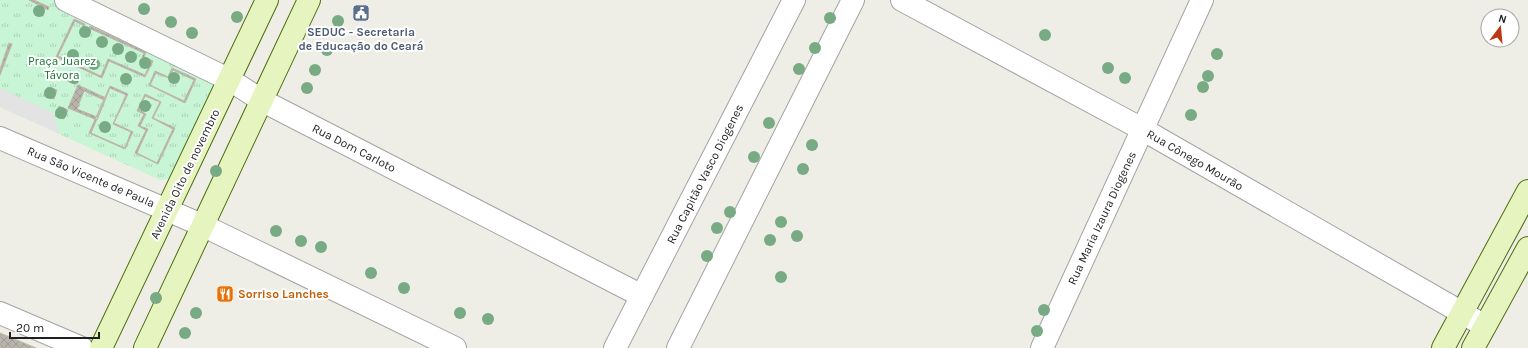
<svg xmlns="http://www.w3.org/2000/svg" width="1528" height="348" viewBox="0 0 1528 348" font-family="Karla,sans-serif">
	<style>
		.park { fill: url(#park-tufts) }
		.parking { fill: #e3e3e3 }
		.building { fill: url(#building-cross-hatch); stroke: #bfb8aa; fill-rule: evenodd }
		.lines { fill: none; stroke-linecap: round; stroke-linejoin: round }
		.street-casing { stroke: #a3a3a3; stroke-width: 24 }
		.secondary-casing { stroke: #4f6d0f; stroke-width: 24 }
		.street { stroke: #fff; stroke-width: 22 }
		.secondary { stroke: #e6f4bf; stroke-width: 22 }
		.tree { fill: #78ab83 }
		.labels { text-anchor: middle; stroke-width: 4; stroke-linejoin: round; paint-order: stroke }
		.service-label { font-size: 12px; font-weight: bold; fill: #4e5e75; stroke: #fff }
		.park-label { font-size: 12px; fill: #167432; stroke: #fff }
		.street-label { font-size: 12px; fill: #1f1f1f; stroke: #fff }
		.food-label { font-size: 12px; font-weight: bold; fill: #c56008; stroke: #fff; text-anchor: start }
	</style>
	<defs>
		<pattern id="park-tufts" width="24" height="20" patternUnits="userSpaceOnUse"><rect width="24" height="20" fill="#c7f5d5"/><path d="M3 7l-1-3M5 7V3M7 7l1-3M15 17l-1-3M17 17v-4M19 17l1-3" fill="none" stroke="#aad2b6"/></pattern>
		<pattern id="building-cross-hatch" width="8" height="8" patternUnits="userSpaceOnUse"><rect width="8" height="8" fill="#b8b4ac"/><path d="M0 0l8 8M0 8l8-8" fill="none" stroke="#9e9a94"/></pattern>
	</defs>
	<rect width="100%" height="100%" fill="#efeee6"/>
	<!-- park -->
	<path class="park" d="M0,0H62L211,73L215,90L174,178L160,180L0,107Z"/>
	<!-- parking -->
	<path class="parking" d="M0,88L53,113L60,134L0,107Z"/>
	<!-- building -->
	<path class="building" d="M29,0H34L49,7L48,10Z
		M74,19L85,24L84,27L89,29L90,26L146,52L144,57L153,61L145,77L109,61L102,78L56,57ZM75,21L83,25L82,28L90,31L91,29L144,53L142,57L151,62L145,75L108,59L101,76L58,56Z
		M9,43L12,44L0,75V69Z
		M172,68L196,79L185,103L149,85L155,71L168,77ZM173,70L194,80L184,101L150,85L156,73L169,78Z
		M70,71L80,75L76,84L67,81ZM71,73L78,76L76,83L68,80Z
		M78,85L106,98L97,120L68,108Z
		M110,86L128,94L114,123L133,132L125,149L89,133ZM110,88L126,95L113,124L131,132L125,148L91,133Z
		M48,87L57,90L54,99L44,96ZM48,88L56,91L53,98L46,95Z
		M84,91L104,100L97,117L77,109Z
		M145,94L161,102L153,118L175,128L158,164L135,153L146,130L138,126L144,114L137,111ZM145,96L160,102L152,118L173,129L157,163L137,153L148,129L140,126L146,114L139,110Z
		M59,106L68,110L64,119L55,116ZM59,108L67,111L64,117L56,115Z
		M0,333L36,348H0Z"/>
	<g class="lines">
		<defs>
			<path id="street" d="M66,0L230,80L261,100L642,296
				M902,0L1142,129L1485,326
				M0,138L204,226L455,348
				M0,313L82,348
				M615,348L794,0
				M678,348L853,0
				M1042,348L1202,0"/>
			<path id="secondary" d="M101,348L267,0
				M145,348L309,0
				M1443,348L1528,191
				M1473,348L1528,248"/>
		</defs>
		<!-- street casing -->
		<use href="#street" class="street-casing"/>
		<!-- secondary casing -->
		<use href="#secondary" class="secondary-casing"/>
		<!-- street -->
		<use href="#street" class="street"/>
		<!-- secondary -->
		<use href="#secondary" class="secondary"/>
	</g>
	<!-- trees -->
	<g class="tree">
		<circle cx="144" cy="9" r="6"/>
		<circle cx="39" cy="11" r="6"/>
		<circle cx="237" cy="17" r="6"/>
		<circle cx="830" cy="18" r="6"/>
		<circle cx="338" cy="21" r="6"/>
		<circle cx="171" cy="22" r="6"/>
		<circle cx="85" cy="32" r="6"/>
		<circle cx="192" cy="33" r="6"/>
		<circle cx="1045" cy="35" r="6"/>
		<circle cx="102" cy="42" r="6"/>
		<circle cx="815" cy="48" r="6"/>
		<circle cx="118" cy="49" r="6"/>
		<circle cx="327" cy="50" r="6"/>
		<circle cx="1217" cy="54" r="6"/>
		<circle cx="73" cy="55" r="6"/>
		<circle cx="131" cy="57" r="6"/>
		<circle cx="145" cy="63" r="6"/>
		<circle cx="94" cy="64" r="6"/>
		<circle cx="1108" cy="68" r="6"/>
		<circle cx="799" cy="69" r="6"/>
		<circle cx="315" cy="70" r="6"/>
		<circle cx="1208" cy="76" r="6"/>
		<circle cx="74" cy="78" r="6"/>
		<circle cx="174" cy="78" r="6"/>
		<circle cx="1125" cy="78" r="6"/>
		<circle cx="126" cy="79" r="6"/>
		<circle cx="1203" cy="87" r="6"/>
		<circle cx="307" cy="88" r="6"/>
		<circle cx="50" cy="93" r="6"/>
		<circle cx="145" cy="106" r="6"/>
		<circle cx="61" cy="113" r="6"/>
		<circle cx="1191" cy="115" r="6"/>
		<circle cx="769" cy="123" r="6"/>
		<circle cx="105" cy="127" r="6"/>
		<circle cx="812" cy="145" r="6"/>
		<circle cx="754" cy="157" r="6"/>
		<circle cx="803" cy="169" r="6"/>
		<circle cx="216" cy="171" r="6"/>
		<circle cx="730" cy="212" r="6"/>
		<circle cx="781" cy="222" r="6"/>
		<circle cx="717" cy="228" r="6"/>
		<circle cx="276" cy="231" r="6"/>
		<circle cx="797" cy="236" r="6"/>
		<circle cx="770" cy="240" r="6"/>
		<circle cx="301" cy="241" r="6"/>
		<circle cx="321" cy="247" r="6"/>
		<circle cx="707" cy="256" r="6"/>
		<circle cx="371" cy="273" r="6"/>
		<circle cx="781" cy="277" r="6"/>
		<circle cx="404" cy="288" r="6"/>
		<circle cx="156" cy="298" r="6"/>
		<circle cx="1044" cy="310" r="6"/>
		<circle cx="196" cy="313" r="6"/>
		<circle cx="460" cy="313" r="6"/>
		<circle cx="488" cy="319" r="6"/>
		<circle cx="1037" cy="331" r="6"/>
		<circle cx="185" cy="333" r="6"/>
	</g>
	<!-- icons -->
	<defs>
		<symbol id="civic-square" viewBox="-11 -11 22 22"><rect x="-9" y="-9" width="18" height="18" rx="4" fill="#5c6f8a" stroke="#fff"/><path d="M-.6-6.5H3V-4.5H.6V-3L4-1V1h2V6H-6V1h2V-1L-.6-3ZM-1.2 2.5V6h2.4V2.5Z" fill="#fff"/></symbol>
		<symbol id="restaurant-square" viewBox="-11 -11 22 22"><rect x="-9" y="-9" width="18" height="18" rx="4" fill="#e8710a" stroke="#fff"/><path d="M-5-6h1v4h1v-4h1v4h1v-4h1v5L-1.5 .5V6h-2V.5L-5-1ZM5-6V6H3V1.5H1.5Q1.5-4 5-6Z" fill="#fff"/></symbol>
	</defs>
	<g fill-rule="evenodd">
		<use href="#civic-square" x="351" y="3" width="20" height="20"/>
		<use href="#restaurant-square" x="215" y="284" width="20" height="20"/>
	</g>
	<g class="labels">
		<!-- service labels -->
		<g class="service-label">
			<text x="361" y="36">SEDUC - Secretaria<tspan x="361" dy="14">de Educação do Ceará</tspan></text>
		</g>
		<!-- park labels -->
		<g class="park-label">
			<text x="62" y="65">Praça Juarez<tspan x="62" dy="14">Távora</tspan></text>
		</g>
		<!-- street labels -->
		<g class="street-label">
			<text transform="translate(354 148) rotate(27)" y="4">Rua Dom Carloto</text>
			<text transform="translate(1195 160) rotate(30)" y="4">Rua Cônego Mourão</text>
			<text transform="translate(185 174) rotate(-64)" y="4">Avenida Oito de novembro</text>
			<text transform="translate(705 174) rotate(-63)" y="4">Rua Capitão Vasco Diogenes</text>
			<text transform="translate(91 177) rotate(23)" y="4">Rua São Vicente de Paula</text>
			<text transform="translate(1102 218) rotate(-65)" y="4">Rua Maria Izaura Diogenes</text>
		</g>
		<!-- food labels -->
		<g class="food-label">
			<text x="238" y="298">Sorriso Lanches</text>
		</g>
	</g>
	<!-- north arrow -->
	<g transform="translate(1500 28) rotate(16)"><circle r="19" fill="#ffffff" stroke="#a5a5a5"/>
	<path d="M0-3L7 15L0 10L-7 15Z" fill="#bc3712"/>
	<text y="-6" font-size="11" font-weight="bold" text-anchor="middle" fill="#1f1f1f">N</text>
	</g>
	<!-- scale -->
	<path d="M10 332v6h89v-6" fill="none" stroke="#1f1f1f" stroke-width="2"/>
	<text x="16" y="332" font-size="12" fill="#1f1f1f" stroke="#ffffff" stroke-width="3" paint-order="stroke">20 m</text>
</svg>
